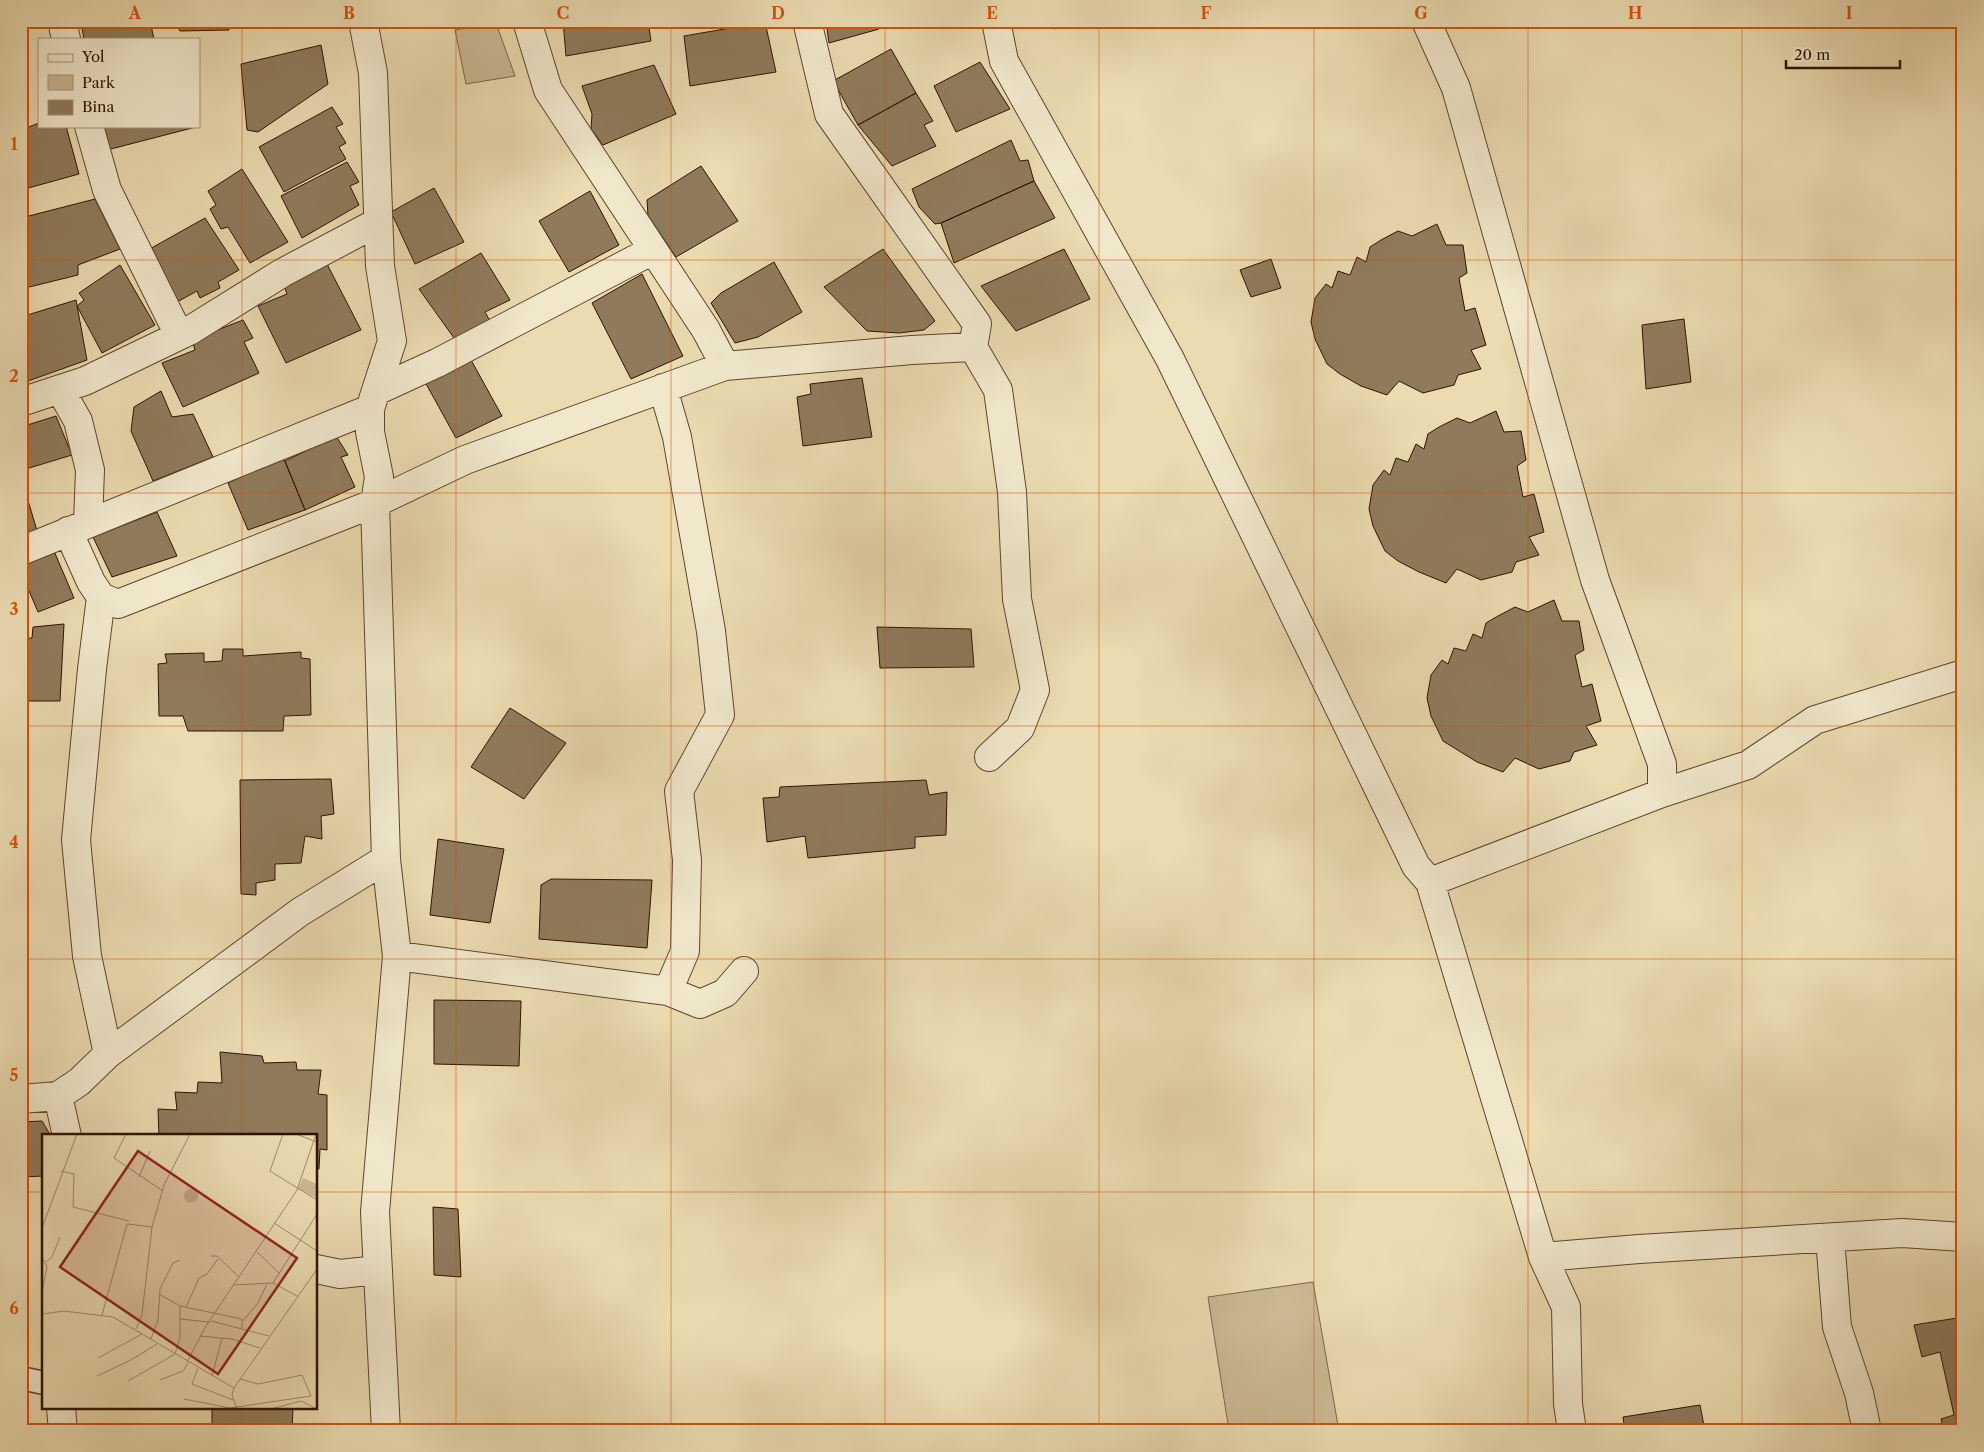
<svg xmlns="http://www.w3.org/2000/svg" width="1984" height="1452" viewBox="0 0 1984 1452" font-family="'Libre Caslon Text',serif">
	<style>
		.green { fill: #cab992; stroke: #7c6649 }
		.building { fill: #8f7b5c; stroke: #2d1300 }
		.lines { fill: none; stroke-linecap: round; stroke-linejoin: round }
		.service-casing { stroke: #5c452c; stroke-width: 25 }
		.minor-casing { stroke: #5c452c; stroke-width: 30 }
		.service { stroke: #f1e8cc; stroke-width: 22 }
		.minor { stroke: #f1e8cc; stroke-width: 28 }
		.grid { fill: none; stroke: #d5520b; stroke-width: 1; stroke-opacity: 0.55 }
		.inset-road { fill: none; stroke: #9e8b6a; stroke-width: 1 }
		.view { fill: #8f2418; fill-opacity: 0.15; stroke: #8f2418; stroke-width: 2.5 }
		.inset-edge { fill: none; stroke: #2d1300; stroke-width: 2.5 }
		.neatline { fill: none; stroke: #d5520b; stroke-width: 2 }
		.grid-label { font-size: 16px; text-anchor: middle; font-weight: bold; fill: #d5520b }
	</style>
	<rect width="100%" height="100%" fill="#eadbb0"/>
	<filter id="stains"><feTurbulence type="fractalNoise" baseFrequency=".004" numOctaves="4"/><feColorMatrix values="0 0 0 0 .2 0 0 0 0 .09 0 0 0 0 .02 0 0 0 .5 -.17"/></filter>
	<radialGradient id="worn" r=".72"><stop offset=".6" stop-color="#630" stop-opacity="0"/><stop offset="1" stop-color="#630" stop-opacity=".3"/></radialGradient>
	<!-- green -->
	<path class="green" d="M496,23L515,76L466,84L455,30Z
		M1313,1282L1339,1431H1229L1208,1297Z"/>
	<!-- building -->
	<path class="building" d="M21,21H39L40,25L21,29Z
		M84,21H150L154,39H84L81,22Z
		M173,21H228L229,30L180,31Z
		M563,21H648L651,41L566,56Z
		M826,21H877L879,29L829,43Z
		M1052,21H1077L1055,29Z
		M765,22L776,72L690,86L684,36Z
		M321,45L328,84L258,132L247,130L241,64Z
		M891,49L916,93L858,125L833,81Z
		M980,62L1010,109L956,132L934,86Z
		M654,65L676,114L603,145L591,129L592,114L582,86Z
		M916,93L933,121L924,125L936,146L892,166L858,125Z
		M332,107L343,124L336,127L346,143L339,147L346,159L284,192L259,147Z
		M39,123V126H66L79,174L21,190V130Z
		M98,126H196V127L107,150Z
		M1011,140L1020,161L1028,160L1034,181L941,223L935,224L919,207L912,189Z
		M347,162L359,182L350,186L359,205L302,238L281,196Z
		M701,166L738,221L676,257L648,216L647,200Z
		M242,169L288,242L250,263L228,227L221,229L210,209L216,205L208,191Z
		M1034,181L1055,218L954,263L941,223Z
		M434,188L464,242L415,264L391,212Z
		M590,191L619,245L569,272L539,221Z
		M95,199L120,249L78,265V275L21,289V218Z
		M205,218L239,270L218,282L220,288L200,298L197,291L177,302L148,250Z
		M1437,224L1446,245H1463L1467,273L1459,278L1465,311L1475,308L1486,345L1471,350L1481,369L1458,375L1454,385L1423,393L1399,381L1387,395L1361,386L1340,374L1327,364L1315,339L1311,322L1315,298L1326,284L1332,288L1338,271L1350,275L1357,257L1366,262L1370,247L1381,240L1398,231L1412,236Z
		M883,249L935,321L924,330L899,333L867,331L824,287Z
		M1064,249L1090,299L1016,331L981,286Z
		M481,253L510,300L485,312L490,321L454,338L419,289Z
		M1271,259L1281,288L1251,297L1240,270Z
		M774,262L802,312L758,337L735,343L711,303L721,293Z
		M327,264L361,330L286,363L258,306L287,294L284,285Z
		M120,265L155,325L102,353L77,306L84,300L79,293Z
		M642,274L683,356L631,379L592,303Z
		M76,300L87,360L28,381L21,361V317Z
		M1684,319L1691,382L1646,389L1642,325Z
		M243,320L253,338L244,342L259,373L183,407L162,363L195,350L192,340Z
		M471,360L502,416L456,438L425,382Z
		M21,361L28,381L21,382Z
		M862,378L872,437L803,446L797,397L811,394L810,384Z
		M161,391L172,417L193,414L213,457L153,481L131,431L134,407Z
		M1496,411L1504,432L1521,431L1526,460L1517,466L1523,497L1534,494L1544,532L1529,537L1539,555L1516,562L1512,572L1481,580L1457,569L1446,583L1419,572L1398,561L1385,551L1373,526L1369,509L1373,485L1384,470L1390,475L1396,458L1408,462L1416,444L1424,449L1428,434L1439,427L1457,418L1470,423Z
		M56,416L72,455L26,469L21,456V427Z
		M336,436L348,455L341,457L355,487L305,510L285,461Z
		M283,457L305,510L248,530L228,483Z
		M21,477L38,534L21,538Z
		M157,512L177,556L112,577L93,537Z
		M54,551L74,598L38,612L21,572V563Z
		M1554,600L1562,621H1579L1584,650L1575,655L1582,687L1592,684L1601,721L1586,726L1597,745L1574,752L1570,761L1539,769L1515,758L1503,772L1477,762L1443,741L1431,716L1427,698L1431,675L1442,660L1448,664L1454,648L1466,651L1473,634L1482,638L1486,623L1498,616L1515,607L1528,612Z
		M64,624L60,701H21V639L32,638L33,627Z
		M877,627L971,629L974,667L880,668Z
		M223,649H243V656L301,652V658L310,659L311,715L284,716L283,731H188L183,716H159L158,664L167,663L165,654L204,653V662L222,661Z
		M510,708L566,743L524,799L471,767Z
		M331,779L334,814L321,816L322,839L305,836L301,863L275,864V880L256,883V895L241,894L240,780Z
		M926,780L929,795L947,792L946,835L915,837V848L808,858L805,836L767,842L763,798L779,797L780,787Z
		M438,839L504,849L490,923L430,915Z
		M551,879L652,880L647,948L539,939L541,885Z
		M434,1000L521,1001L519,1066L434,1064Z
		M220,1052L262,1056L264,1063L296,1062L297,1070H321L318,1094L327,1095V1150L320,1149L319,1169H316V1136H159L158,1109L177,1110L175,1092L197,1093L198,1082L222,1083Z
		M42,1121L51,1136H44V1176L21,1177V1122Z
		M433,1207L458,1209L461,1277L434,1275Z
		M1963,1317V1431H1944L1941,1419L1954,1415L1940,1352L1922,1357L1914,1325Z
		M1700,1405L1705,1431H1625L1623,1417Z
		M212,1408H293L292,1431H212Z
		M40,1425L41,1431H21V1426Z"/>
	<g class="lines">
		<defs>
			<path id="service" d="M21,1378L44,1383"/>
			<path id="minor" d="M62,21L66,39
				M363,21L373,73L380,266L392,341L370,409V432L379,477L375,503L386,859L397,956L375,1212L386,1431
				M527,21L548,90L706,330L725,366
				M807,21L829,114L977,324L973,347L998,390L1012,492L1017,599L1035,690L1020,728L989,757
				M996,21L1004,61L1170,359L1416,866L1430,882L1543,1257L1566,1307L1568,1404L1572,1431
				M1426,21L1456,88L1595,580L1662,764V793L1430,882
				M89,126L107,190L179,335
				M663,388L677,437L711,631L720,715L679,791L687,860L685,951L668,991
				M60,389L78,421L90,470L88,523
				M376,391L437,363L653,250
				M21,402L85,381L189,331L282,273L378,222
				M68,531L91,582L101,597L118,604L375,503L465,460L725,366L912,350L973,347
				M21,551L370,409
				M101,597L92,669L76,840L87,956L108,1054
				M1662,793L1748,765L1815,720L1963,674
				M397,956L668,991L700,1004L725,993L744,971
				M21,1099L58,1096
				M67,1136L58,1096L79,1082L108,1054L300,912L386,859
				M1830,1238L1837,1327L1859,1393L1867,1431
				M1543,1257L1639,1249L1902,1233L1963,1237
				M316,1269L340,1274L378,1270
				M61,1408L63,1431"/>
		</defs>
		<!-- service casing -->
		<use href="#service" class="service-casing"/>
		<!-- minor casing -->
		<use href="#minor" class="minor-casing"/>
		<!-- service -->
		<use href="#service" class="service"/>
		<!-- minor -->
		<use href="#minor" class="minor"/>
	</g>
	<!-- grid -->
	<path class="grid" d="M242,21V1136M456,21V1431M671,21V1431M885,21V1431M1099,21V1431M1314,21V1431M1528,21V1431M1742,21V1431M21,260H1963M21,493H1963M21,726H1963M21,959H1963M21,1192H44M316,1192H1963M242,1408V1431"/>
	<!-- overview -->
	<g transform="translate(42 1134)">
		<rect width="275" height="275" fill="#eadbb0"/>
		<path d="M261,44L275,50V64L256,55ZM142 62a7 7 0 1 1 14 0a7 7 0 1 1-14 0Z" fill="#cab992"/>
		<path class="inset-road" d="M84,0L72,24L121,57M241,0L228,37L275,66M254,0L275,8M19,37L32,40L31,73L87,87M97,43L108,17M232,89L275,117M0,94L35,0M215,118L237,139M169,122H175L196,142M0,123L5,133L0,158M4,128L10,123L18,103M231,149L255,162M192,151L231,149L275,80M117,160L138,172L200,185V194M144,173L157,144L165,140L176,125M0,180L22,177L71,183L192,254M60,181L85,90L110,93M138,185L167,188M169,187L227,202M201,187L216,169L225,150M94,195L100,181L110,93L122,51L148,0M158,202L190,205L218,214M109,205L116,186L118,155L131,129L138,126M56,224L100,200M145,228L164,192L255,56L274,0M156,234L150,250L191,266M55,242L89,226L115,210M170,242L180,204M118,246L141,237L146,229M86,247L133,220L138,203V172M142,265L188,274L269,262L260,241L216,250L198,245M195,275L190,261L192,254L275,135M229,275L259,267L275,275"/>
		<path class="view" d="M96,17L255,124L176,240L18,133Z"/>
		<rect width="275" height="275" class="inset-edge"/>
	</g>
	<!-- margin -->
	<rect width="1984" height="1452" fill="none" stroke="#eadbb0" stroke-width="55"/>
	<!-- legend -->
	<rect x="38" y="38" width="162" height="90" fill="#f1e8cc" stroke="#a3937a"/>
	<rect x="48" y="54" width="25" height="8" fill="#f1e8cc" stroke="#a3937a"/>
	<text x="82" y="62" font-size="15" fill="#2d1300">Yol</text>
	<rect x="48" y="75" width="25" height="15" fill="#cab992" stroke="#a3937a"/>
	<text x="82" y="88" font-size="15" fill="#2d1300">Park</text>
	<rect x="48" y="100" width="25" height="15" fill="#8f7b5c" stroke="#a3937a"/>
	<text x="82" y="112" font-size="15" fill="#2d1300">Bina</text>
	<!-- scale -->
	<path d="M1786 60v8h114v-8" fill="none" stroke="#2d1300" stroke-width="2.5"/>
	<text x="1794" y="60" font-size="15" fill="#2d1300" stroke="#f1e8cc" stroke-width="4" paint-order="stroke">20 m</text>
	<rect x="28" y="28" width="1928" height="1396" class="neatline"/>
	<g class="grid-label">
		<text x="135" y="19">A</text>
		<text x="349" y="19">B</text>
		<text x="563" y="19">C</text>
		<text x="778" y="19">D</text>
		<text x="992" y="19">E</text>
		<text x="1206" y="19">F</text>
		<text x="1421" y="19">G</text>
		<text x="1635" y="19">H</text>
		<text x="1849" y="19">I</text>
		<text x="14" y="150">1</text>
		<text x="14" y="382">2</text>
		<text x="14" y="615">3</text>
		<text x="14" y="848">4</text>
		<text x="14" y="1081">5</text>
		<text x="14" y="1314">6</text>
	</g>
	<rect width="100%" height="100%" filter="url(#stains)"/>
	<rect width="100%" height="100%" fill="url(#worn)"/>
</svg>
